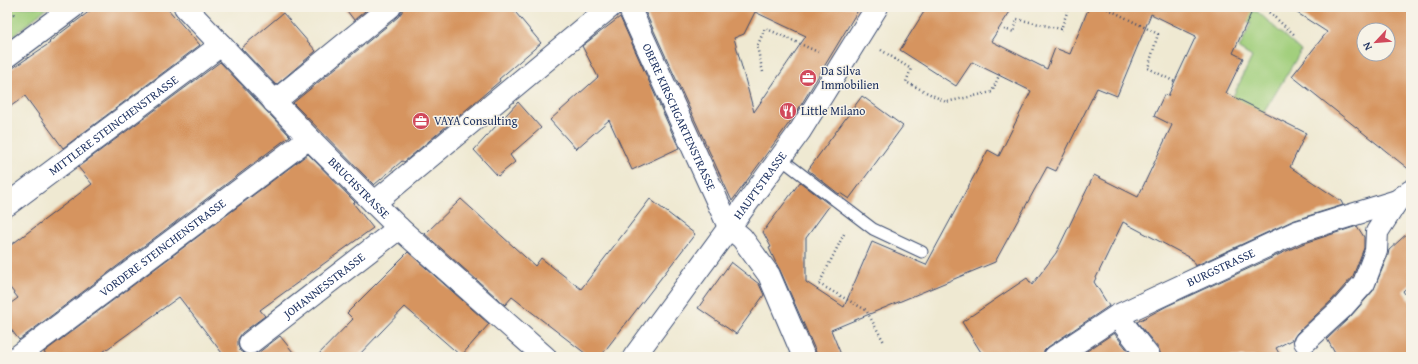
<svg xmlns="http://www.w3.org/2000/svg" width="1418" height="364" viewBox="0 0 1418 364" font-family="'Gentium Book Plus',serif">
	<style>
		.green { fill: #a2cf7d; stroke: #5e7f6e }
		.building { fill: #d6945f; fill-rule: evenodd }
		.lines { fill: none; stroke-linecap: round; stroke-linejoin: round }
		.service-casing { stroke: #3b4b6f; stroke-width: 13 }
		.minor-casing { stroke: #3b4b6f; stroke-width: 24 }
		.tertiary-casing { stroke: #3b4b6f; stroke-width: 24 }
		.path { stroke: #3b4b6f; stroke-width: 2.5; stroke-dasharray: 1 3; stroke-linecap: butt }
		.service { stroke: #fff; stroke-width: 11 }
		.minor { stroke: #fff; stroke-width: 22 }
		.tertiary { stroke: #fff; stroke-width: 22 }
		.labels { text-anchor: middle; stroke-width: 3; stroke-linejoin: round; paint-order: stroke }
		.poi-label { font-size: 12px; fill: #1b2f5e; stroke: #f7f3e8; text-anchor: start }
		.street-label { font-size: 12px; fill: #1b2f5e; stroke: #f7f3e8 }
	</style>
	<rect width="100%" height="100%" fill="#f7f3e8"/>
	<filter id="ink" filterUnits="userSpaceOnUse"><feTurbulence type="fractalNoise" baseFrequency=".025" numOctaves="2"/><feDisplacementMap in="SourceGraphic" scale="8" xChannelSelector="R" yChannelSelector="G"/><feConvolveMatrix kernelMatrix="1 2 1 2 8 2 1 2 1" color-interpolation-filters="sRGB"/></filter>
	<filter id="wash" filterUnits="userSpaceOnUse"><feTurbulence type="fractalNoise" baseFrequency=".012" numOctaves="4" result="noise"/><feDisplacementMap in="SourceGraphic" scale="16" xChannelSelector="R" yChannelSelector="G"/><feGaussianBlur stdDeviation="0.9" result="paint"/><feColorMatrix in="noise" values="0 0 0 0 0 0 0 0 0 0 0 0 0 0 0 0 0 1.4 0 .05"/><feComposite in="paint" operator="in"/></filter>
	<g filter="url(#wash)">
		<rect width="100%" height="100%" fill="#efe9d2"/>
		<!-- green -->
		<path class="green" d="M7,7H48L14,35L7,27Z
			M1217,7L1258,12L1301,51L1252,132L1224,115L1252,57L1239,49L1251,23Z"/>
		<g id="blocks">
			<!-- building -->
			<path class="building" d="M95,7H166L200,45L63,148L25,96L7,109V72L50,43L49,42Z
				M344,7H370L354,20Z
				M402,7H511L541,43L499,79L500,81L467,109L404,162L402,161L374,185L293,103L398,17L402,12Z
				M643,7H860L795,115L732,201ZM755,12L806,36L754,112L734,38L744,34Z
				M927,7H1013L991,41L1047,69L1055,48L1070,54L1089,7H1254L1233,53L1243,58L1226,93L1306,133L1290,167L1341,201L1343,205L1292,221L1195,266L1191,258L1123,222L1094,282L1109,306L1048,347L1044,351L1043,357H984L962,322L1027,278L1032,285L1056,253L1094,175L1138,197L1172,125L1154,116L1164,95L1168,96L1196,36L1151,14L1117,96L1097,88L1056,171L1047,167L995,262L831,330L842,357H816V352L780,270L775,261L769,248L771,247L763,232L800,182L830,205L806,238V282L844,307L872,242L926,265L988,150L999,156L1031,91L972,62L956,86L900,50Z
				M1288,7H1411V171L1292,76L1327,32ZM1364,30H1388V54H1364Z
				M283,13L316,51L276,85L241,48Z
				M620,17L679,148L632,170L609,120L576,149L550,120L598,77L582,46Z
				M220,62L290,136L19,340L7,324V306L18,298L7,284V248L92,184L78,167Z
				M862,96L903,126L849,199L840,193L839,194L808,170Z
				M518,102L541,128L510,155L515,162L498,176L474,150Z
				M308,154L355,202L353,203L373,228L260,310L265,316L242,333L238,339V345L240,351L245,354L251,355L258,353L280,336L297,357H225L179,297L96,357H47L44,352Z
				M461,199L535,266L541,258L581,289L650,199L695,234L600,357H590L512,297L505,305L425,234Z
				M1357,226L1364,237V248L1353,276L1332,300L1297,333L1293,339L1276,348L1281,357H1161L1159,349L1137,322L1167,306L1302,244Z
				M1411,230V284L1403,291L1411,303V357H1337L1327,339L1350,317L1373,291L1388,255L1389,250Z
				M408,252L489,324L461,356L405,307L357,357H316L353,319L347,313Z
				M731,262L759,284L764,295L736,334L698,308Z
				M1114,333L1133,357H1078Z"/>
		</g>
	</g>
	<g filter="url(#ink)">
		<use href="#blocks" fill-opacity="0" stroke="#3b4b6f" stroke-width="1"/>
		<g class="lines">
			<defs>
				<path id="service" d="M780,158L873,229L922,252"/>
				<g id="minor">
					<path id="s1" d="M185,7L309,138L399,228L545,357"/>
					<path id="s2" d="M629,7L729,227L742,238L769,275L804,357"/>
					<path d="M7,56L73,7"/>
					<path d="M274,102L390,7"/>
					<path d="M374,203L610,7"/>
					<path id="s3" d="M7,205L221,45"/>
					<path d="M1117,316L1149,357"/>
					<path d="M1305,342L1341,309L1364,283L1376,251L1377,232L1397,201"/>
					<path id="s4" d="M250,343L399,228"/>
					<path id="s5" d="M17,357L309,138"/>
					<path id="s6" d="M1055,357L1117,316L1297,232L1397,201L1411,191"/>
				</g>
				<g id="tertiary">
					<path id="s7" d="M634,357L800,131L877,7"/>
				</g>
			</defs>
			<!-- service casing -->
			<use href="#service" class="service-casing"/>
			<!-- minor casing -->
			<use href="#minor" class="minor-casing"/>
			<!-- tertiary casing -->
			<use href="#tertiary" class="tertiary-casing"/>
			<!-- path -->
			<path class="path" d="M1104,7L1158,34L1148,68L1175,82
				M1263,7L1296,36
				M7,9L16,16
				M1004,29L1014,32L1017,19L1061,29L1069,7
				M881,50L911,69L906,82L946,102L992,92L1000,73
				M763,72L757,47L765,28L818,52
				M844,234L819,284L866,310L884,342"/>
			<!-- service -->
			<use href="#service" class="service"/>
			<!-- minor -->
			<use href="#minor" class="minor"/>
			<!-- tertiary -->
			<use href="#tertiary" class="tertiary"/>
		</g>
	</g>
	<!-- icons -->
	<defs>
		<symbol id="office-disc" viewBox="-11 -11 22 22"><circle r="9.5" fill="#d1495b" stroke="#f7f3e8"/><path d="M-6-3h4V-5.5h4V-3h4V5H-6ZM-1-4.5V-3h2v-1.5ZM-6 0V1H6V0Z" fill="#fff"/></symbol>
		<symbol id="restaurant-disc" viewBox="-11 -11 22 22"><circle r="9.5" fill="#d1495b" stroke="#f7f3e8"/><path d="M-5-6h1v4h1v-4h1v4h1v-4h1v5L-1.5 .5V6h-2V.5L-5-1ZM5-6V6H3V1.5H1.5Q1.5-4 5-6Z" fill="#fff"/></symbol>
	</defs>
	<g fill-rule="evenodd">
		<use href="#office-disc" x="798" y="68" width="20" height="20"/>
		<use href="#restaurant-disc" x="778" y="101" width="20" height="20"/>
		<use href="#office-disc" x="411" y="111" width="20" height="20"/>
	</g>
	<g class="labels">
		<!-- poi labels -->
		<g class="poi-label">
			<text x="821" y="75">Da Silva<tspan x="821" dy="14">Immobilien</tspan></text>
			<text x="801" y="115">Little Milano</text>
			<text x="434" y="125">VAYA Consulting</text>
		</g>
		<!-- street labels -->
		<g class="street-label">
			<text dy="4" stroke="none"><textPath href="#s2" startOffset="121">OBERE KIRSCHGARTENSTRASSE</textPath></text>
			<text dy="4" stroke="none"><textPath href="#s3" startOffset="133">MITTLERE STEINCHENSTRASSE</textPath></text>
			<text dy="4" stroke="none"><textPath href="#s7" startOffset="213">HAUPTSTRASSE</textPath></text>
			<text dy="4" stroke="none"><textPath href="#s1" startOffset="251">BRUCHSTRASSE</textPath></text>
			<text dy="4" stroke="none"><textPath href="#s5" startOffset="182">VORDERE STEINCHENSTRASSE</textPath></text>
			<text dy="4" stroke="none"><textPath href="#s6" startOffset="189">BURGSTRASSE</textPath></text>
			<text dy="4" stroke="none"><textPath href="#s4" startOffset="94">JOHANNESSTRASSE</textPath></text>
		</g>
	</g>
	<!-- margin -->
	<rect width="1418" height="364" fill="none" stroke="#f7f3e8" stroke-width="24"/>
	<!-- north arrow -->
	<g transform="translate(1376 42) rotate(244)"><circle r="19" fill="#f7f3e8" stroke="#9fa5b1"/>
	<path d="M0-3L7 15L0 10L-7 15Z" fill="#d1495b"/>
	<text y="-6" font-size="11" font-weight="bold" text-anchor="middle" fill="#1b2f5e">N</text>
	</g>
</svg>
